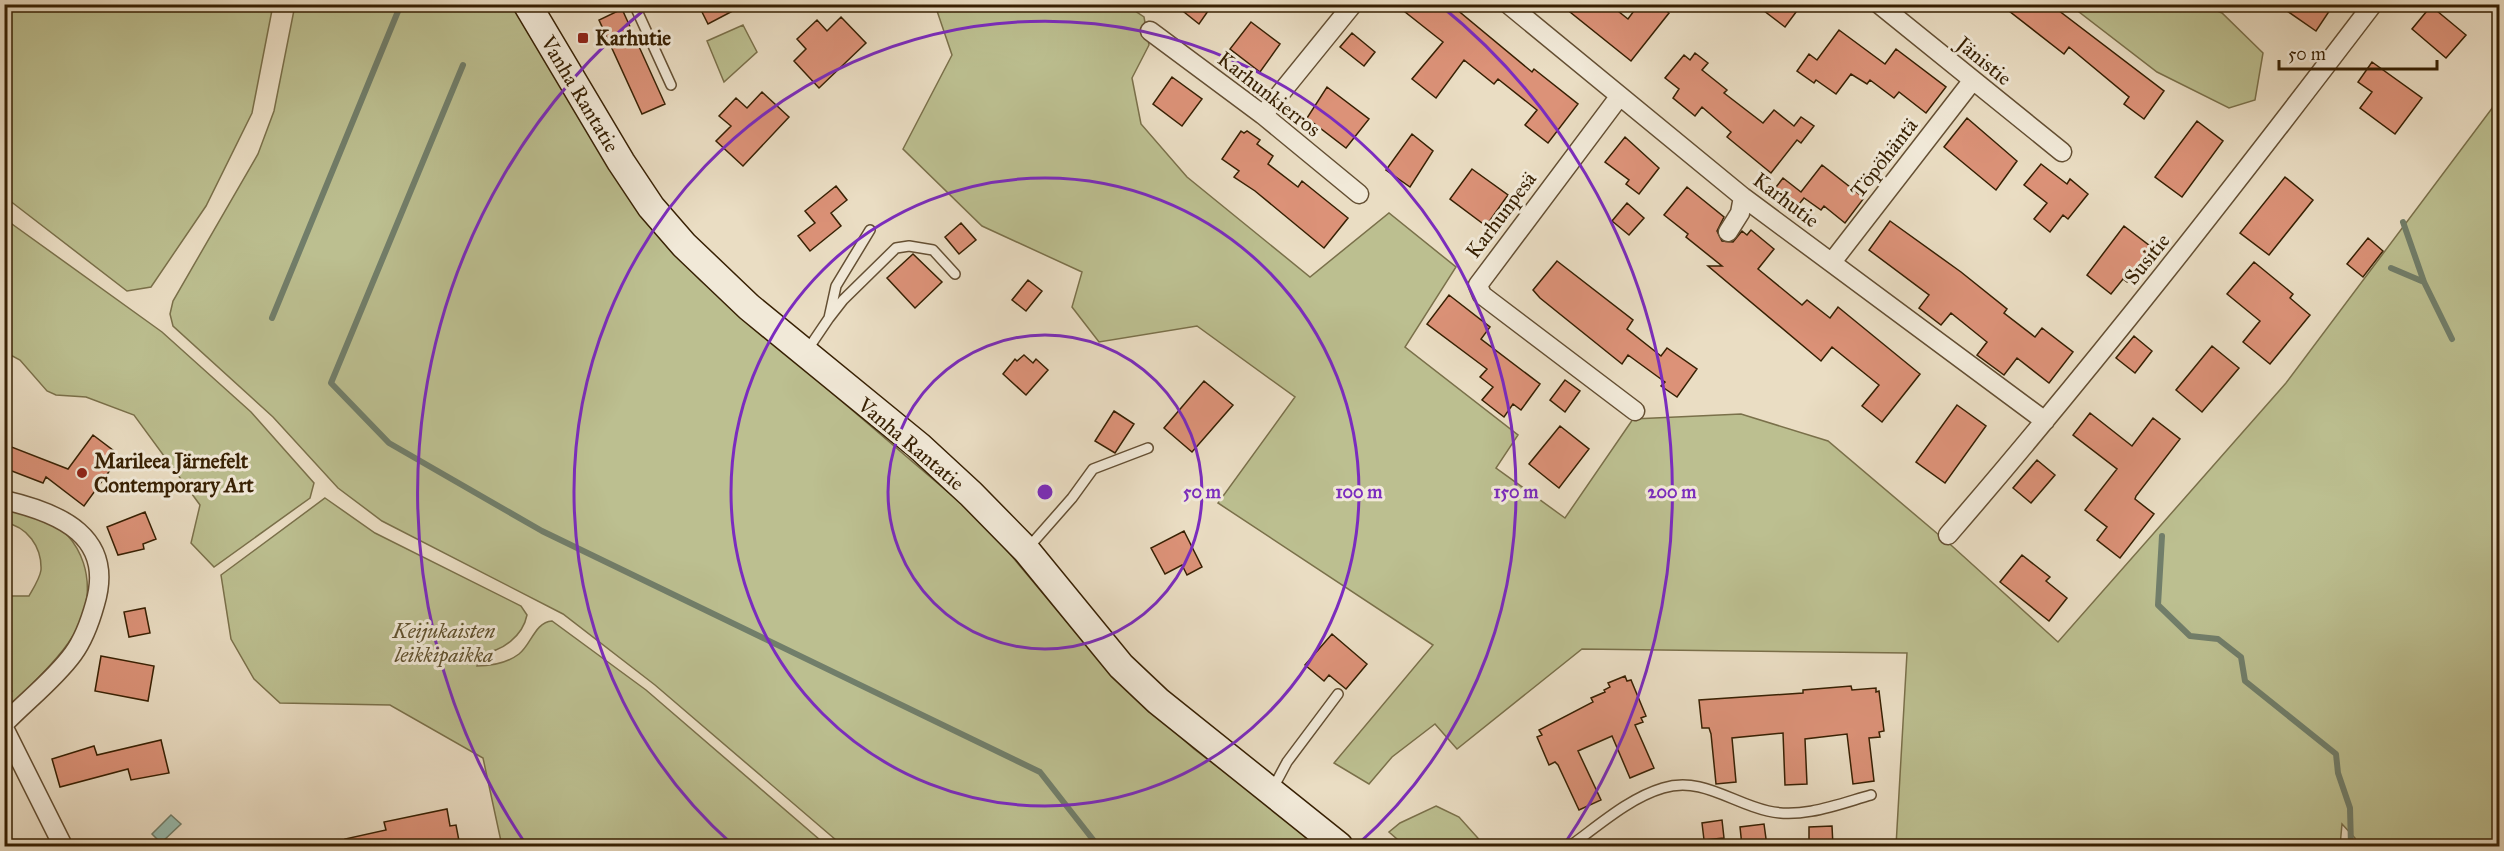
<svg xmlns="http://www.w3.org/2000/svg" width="2504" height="851" viewBox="0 0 2504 851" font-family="'IM FELL Great Primer',serif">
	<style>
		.green { fill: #bcbf90; stroke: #7a704a; stroke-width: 1.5 }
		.water { fill: #98bcaf; stroke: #717e6a; stroke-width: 1.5 }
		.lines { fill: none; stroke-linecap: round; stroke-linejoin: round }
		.stream { stroke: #717e6a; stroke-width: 6 }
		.building { fill: #dc9278; stroke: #372003; stroke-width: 1.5 }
		.service-casing { stroke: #644f33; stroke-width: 12 }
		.minor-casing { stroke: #644f33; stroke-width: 21 }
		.secondary-casing { stroke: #372003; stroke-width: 30 }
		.service { stroke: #f1e9d8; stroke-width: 9 }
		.minor { stroke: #f1e9d8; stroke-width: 18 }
		.secondary { stroke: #f1e9d8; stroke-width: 27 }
		.ring { fill: none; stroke: #7b2cbf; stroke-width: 3 }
		.poi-dot { fill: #8f2418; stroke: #f1e9d8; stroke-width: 2 }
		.labels { text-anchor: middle; stroke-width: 6; stroke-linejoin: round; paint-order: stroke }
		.poi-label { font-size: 21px; font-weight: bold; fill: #372003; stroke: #f1e9d8; text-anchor: start }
		.street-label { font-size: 21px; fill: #372003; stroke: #f1e9d8 }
		.park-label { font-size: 21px; font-style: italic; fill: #5f502d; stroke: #f1e9d8 }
		.centre { fill: #7b2cbf; stroke: #f1e9d8; stroke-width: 3 }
		.ring-label { font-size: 18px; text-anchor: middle; font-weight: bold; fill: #7b2cbf; stroke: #f1e9d8; stroke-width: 6; stroke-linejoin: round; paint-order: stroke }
	</style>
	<rect width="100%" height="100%" fill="#eaddc3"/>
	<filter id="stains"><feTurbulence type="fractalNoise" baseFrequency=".00333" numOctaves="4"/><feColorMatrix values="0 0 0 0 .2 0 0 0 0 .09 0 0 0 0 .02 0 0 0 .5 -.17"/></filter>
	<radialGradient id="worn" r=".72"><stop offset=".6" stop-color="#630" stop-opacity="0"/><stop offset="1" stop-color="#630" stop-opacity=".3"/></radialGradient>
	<!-- green -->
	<path class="green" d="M4,5H273L252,113L206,206L151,287L127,291L5,197Z
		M295,5H513L599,149L656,231L700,280L983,522L1114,678L1194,749L1264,802L1316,846H843L655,685L563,614L382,521L338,488L273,417L173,326L170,314L173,301L258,154L274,111Z
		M935,5H1126L1144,17L1149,45L1132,78L1141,124L1187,177L1310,277L1389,213L1456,267L1405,347L1518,435L1496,468L1565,518L1633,419L1741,414L1828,441L1952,546L2058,642L2286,383L2499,99V846H2356L2355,838L2342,824L2340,846H1896L1907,653L1582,649L1457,749L1435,724L1392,757L1369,784L1334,763L1433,645L1218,503L1295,397L1197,326L1099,342L1072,307L1082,272L982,226L903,149L952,55Z
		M2070,5H2203L2222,13L2263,53L2255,100L2229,108L2157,72Z
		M743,25L757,52L724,82L707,41Z
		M5,219L162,332L251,412L314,483L310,498L214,567L191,543L200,505L134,415L86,397L56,395L47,391L20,360L5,352Z
		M325,498L375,533L521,606L527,615C523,635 503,652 481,653L477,666C492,666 507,663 519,654C531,645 535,622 552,621L646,690L827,846H502L483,758L390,705L280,703L254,679L231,639L221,575Z
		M5,507C16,510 29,511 40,516C84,534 99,586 78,627C63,656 35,680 13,704L5,706V697L12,691L5,680V596H29C33,589 40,578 41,570C42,547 27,526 5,523Z
		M1436,806L1459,817L1485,846H1405L1389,832L1400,823Z"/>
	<!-- water -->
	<path class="water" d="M171,815L181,824L161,843L152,834Z"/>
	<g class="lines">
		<!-- stream -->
		<path class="stream" d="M463,65L331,383L389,443L542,531L1040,772L1098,846
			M2403,222L2424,282L2452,339
			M2391,268L2424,282
			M272,318L401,4
			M2162,536L2158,605L2190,636L2218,639L2241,657L2245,681L2336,754L2338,773L2350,808L2351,846"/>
	</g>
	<!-- building -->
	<path class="building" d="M698,4H746L708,24Z
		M1174,4H1213L1199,24Z
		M1395,4H1450L1532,72L1534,69L1578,104L1548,143L1525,125L1537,110L1498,79L1494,84L1464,60L1436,98L1412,79L1443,42Z
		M1560,4H1609L1628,19L1639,4H1658L1669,13L1631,61Z
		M1755,4H1802L1785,27Z
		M2000,4H2050L2164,91L2144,119L2124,104L2129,97L2069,47L2064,54Z
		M2277,4H2334L2316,31Z
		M2431,6L2466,35L2446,58L2412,29Z
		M622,9L665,104L642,114L599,20Z
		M841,17L866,43L819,88L794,61L806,49L797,39L817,20L827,31Z
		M1251,22L1280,44L1260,72L1230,49Z
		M1839,30L1885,64L1896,49L1946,87L1926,113L1899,92L1894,98L1870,80L1867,84L1851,74L1836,94L1816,80L1814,83L1797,71L1809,54L1817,60Z
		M1352,33L1375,52L1364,66L1340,47Z
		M1695,53L1708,63L1702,70L1727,90L1724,93L1763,123L1774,110L1794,126L1801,117L1814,126L1801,143L1797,140L1771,173L1727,137L1731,132L1702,107L1695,116L1673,98L1679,89L1665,78L1684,55L1690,60Z
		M2372,62L2422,98L2395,134L2360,108L2372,92L2358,82Z
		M1172,77L1202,99L1182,126L1153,104Z
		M1327,87L1369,119L1346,148L1307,118Z
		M762,92L789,117L743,166L716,141L731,126L719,116L736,98L747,108Z
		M1967,118L2017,161L1996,190L1944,147Z
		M2197,121L2223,141L2182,197L2155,177Z
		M1241,131L1244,133L1247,131L1260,140L1257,144L1273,156L1268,164L1298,187L1302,181L1348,218L1324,248L1255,191L1234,177L1239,171L1222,159Z
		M1412,134L1433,151L1410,187L1386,170Z
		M1625,137L1659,168L1639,194L1626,184L1629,180L1605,162Z
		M2041,164L2067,184L2070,179L2088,194L2068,219L2063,215L2050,232L2034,219L2047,203L2024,185Z
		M1822,165L1864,198L1845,223L1824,206L1821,210L1804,198L1795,209L1773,191L1783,178L1801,192Z
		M1472,169L1508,195L1486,226L1450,199Z
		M2285,177L2313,200L2269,255L2240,233Z
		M836,186L847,200L831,213L841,226L810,251L798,236L815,223L805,211Z
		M1687,187L1724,217L1717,231L1722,241L1733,242L1742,231L1747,235L1751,230L1774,249L1758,269L1802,305L1807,300L1830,318L1838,307L1920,374L1882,422L1862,406L1879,385L1832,347L1821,361L1708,266H1722L1686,237L1688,234L1664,215Z
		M1627,203L1644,218L1629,235L1612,221Z
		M1890,221L1961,272L2007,309L2004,313L2035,337L2042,328L2073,352L2049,383L2017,358L2004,375L1977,355L1987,342L1951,313L1941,325L1919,308L1929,295L1869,250Z
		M961,223L976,240L959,254L945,237Z
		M2124,226L2150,246L2127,282L2123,279L2111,294L2087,275Z
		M2368,238L2383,251L2363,277L2347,264Z
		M913,254L942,282L915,308L887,278Z
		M1557,261L1633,320L1627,329L1661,356L1667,348L1697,369L1677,397L1661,386L1665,382L1628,355L1622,364L1540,298L1533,290Z
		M2254,262L2293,294L2290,298L2310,315L2270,364L2243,342L2260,321L2227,294Z
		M1028,280L1042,291L1026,311L1012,300Z
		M1449,295L1490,327L1481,339L1540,384L1521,410L1513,404L1504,417L1482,400L1493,387L1480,377L1487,369L1427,324Z
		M2134,336L2152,351L2135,373L2116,358Z
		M2212,346L2239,368L2202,412L2176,390Z
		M1024,355L1033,363L1036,359L1048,370L1026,395L1003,374L1015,359L1017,361Z
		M1565,380L1580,391L1565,412L1550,400Z
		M1204,381L1233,405L1192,452L1164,428Z
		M1957,405L1986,426L1945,483L1916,462Z
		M1114,411L1134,424L1115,453L1095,441Z
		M2090,413L2132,446L2153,418L2180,439L2136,496L2135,499L2154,514L2120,558L2097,540L2107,527L2085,510L2117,469L2073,435Z
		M1560,426L1589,449L1559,488L1529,464Z
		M93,435L114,451L109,458L116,462L84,506L46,477L43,483L4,468V444L68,469Z
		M2037,460L2055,475L2031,503L2013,488Z
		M145,512L156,539L143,544L144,549L118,555L107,527Z
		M1184,531L1202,567L1187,575L1182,565L1165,574L1151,548Z
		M2022,555L2050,577L2046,581L2067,598L2049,621L2000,582Z
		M145,608L150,633L129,637L124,612Z
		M1332,634L1367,664L1346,689L1329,675L1324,681L1305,665Z
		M101,656L154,666L148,701L95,691Z
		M1625,676L1627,681L1631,680L1646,716L1641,718L1643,722L1635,725L1654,768L1630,778L1612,736L1578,751L1601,800L1579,810L1558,765L1555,762L1549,765L1537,737L1542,735L1539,730L1593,702L1591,698L1605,692L1604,690L1610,687L1608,683Z
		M1851,686L1852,690L1876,688V692L1879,691L1884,731L1879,732L1880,737L1869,738L1874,781L1853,784L1847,734L1805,739L1807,784L1785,785L1783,733L1732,738L1736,782L1716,784L1711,734L1709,728H1702L1699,700L1803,693V690Z
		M161,740L169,773L131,780L128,769L60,787L52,759L94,746L97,755Z
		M447,809L450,826L456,825L460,846H346L345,839L386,830L384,822Z
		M1722,820L1724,838L1704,840L1702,823Z
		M1764,824L1767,846H1742L1740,827Z
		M1832,826L1833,846H1809V827Z"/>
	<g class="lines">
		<defs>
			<path id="service" d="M634,4L671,85
				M829,318L843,300L896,248L909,246L933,250L955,274
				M806,352L829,318L836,286L870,230
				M1028,548L1072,498L1093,469L1148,448
				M1272,790L1287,762L1338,694
				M1570,846C1598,826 1629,798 1663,788C1701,776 1732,803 1768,811C1802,819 1839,804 1871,795"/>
			<path id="minor" d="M1508,4L1743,197L2045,421
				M1879,4L2062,152
				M1150,31L1263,115L1359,194
				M1619,97L1478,285L1482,295L1635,411
				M1263,115L1353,4
				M1728,232L1740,213L1743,197
				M1832,262L1973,80
				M4,500C61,513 115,537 95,604C90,622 84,639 73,654C54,680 26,701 4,724
				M1948,535C2096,364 2235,185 2373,4
				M4,728L63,846"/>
			<path id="secondary" d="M527,4L621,162L651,207L684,245L749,307L919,446L971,494L1026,550L1121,666L1158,701L1339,846"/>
		</defs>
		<!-- service casing -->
		<use href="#service" class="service-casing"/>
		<!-- minor casing -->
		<use href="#minor" class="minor-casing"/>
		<!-- secondary casing -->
		<use href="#secondary" class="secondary-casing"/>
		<!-- service -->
		<use href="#service" class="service"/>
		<!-- minor -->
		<use href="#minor" class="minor"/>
		<!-- secondary -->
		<use href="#secondary" class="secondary"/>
	</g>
	<!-- distance rings -->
	<g class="ring">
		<circle cx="1045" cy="492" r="157"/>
		<circle cx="1045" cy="492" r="314"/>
		<path d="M733 845A471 471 0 1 1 1357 845"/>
		<path d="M525 843A627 627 0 0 1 650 5M1440 5A627 627 0 0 1 1565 843"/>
	</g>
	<!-- markers -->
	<g class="poi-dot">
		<rect x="577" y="32" width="12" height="12" rx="3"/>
		<circle cx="82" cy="473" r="6"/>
	</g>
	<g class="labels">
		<!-- poi labels -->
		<g class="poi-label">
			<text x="595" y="45">Karhutie</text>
			<text x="94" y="468">Marileea Järnefelt<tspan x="94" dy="24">Contemporary Art</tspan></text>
		</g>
		<!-- street labels -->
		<g class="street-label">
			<text transform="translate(1984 61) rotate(39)" y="7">Jänistie</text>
			<text transform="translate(580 94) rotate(59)" y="7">Vanha Rantatie</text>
			<text transform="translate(1269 94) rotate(38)" y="7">Karhunkierros</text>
			<text transform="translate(1884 158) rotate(-52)" y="7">Töpöhäntä</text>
			<text transform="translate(1786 200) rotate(37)" y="7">Karhutie</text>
			<text transform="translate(1501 215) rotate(-53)" y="7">Karhunpesä</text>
			<text transform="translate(2147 259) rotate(-51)" y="7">Susitie</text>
			<text transform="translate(911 444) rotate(40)" y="7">Vanha Rantatie</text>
		</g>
		<!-- park labels -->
		<g class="park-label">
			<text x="444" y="638">Keijukaisten<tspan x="444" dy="24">leikkipaikka</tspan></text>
		</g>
	</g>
	<circle cx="1045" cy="492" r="9" class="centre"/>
	<g class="ring-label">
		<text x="1202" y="498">50 m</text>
		<text x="1359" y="498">100 m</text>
		<text x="1516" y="498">150 m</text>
		<text x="1672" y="498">200 m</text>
	</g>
	<!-- margin -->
	<rect width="2504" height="851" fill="none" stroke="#eaddc3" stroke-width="24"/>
	<rect x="6" y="6" width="2492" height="839" fill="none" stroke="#372003" stroke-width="3"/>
	<rect x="12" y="12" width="2480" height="827" fill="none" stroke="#372003" stroke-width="1.5"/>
	<!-- scale -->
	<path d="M2279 60v9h158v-9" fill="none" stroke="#372003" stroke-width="3"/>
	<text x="2288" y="60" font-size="18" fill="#372003" stroke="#f1e9d8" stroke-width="4.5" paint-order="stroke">50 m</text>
	<rect width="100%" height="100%" filter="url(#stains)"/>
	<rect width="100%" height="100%" fill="url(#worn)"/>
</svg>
